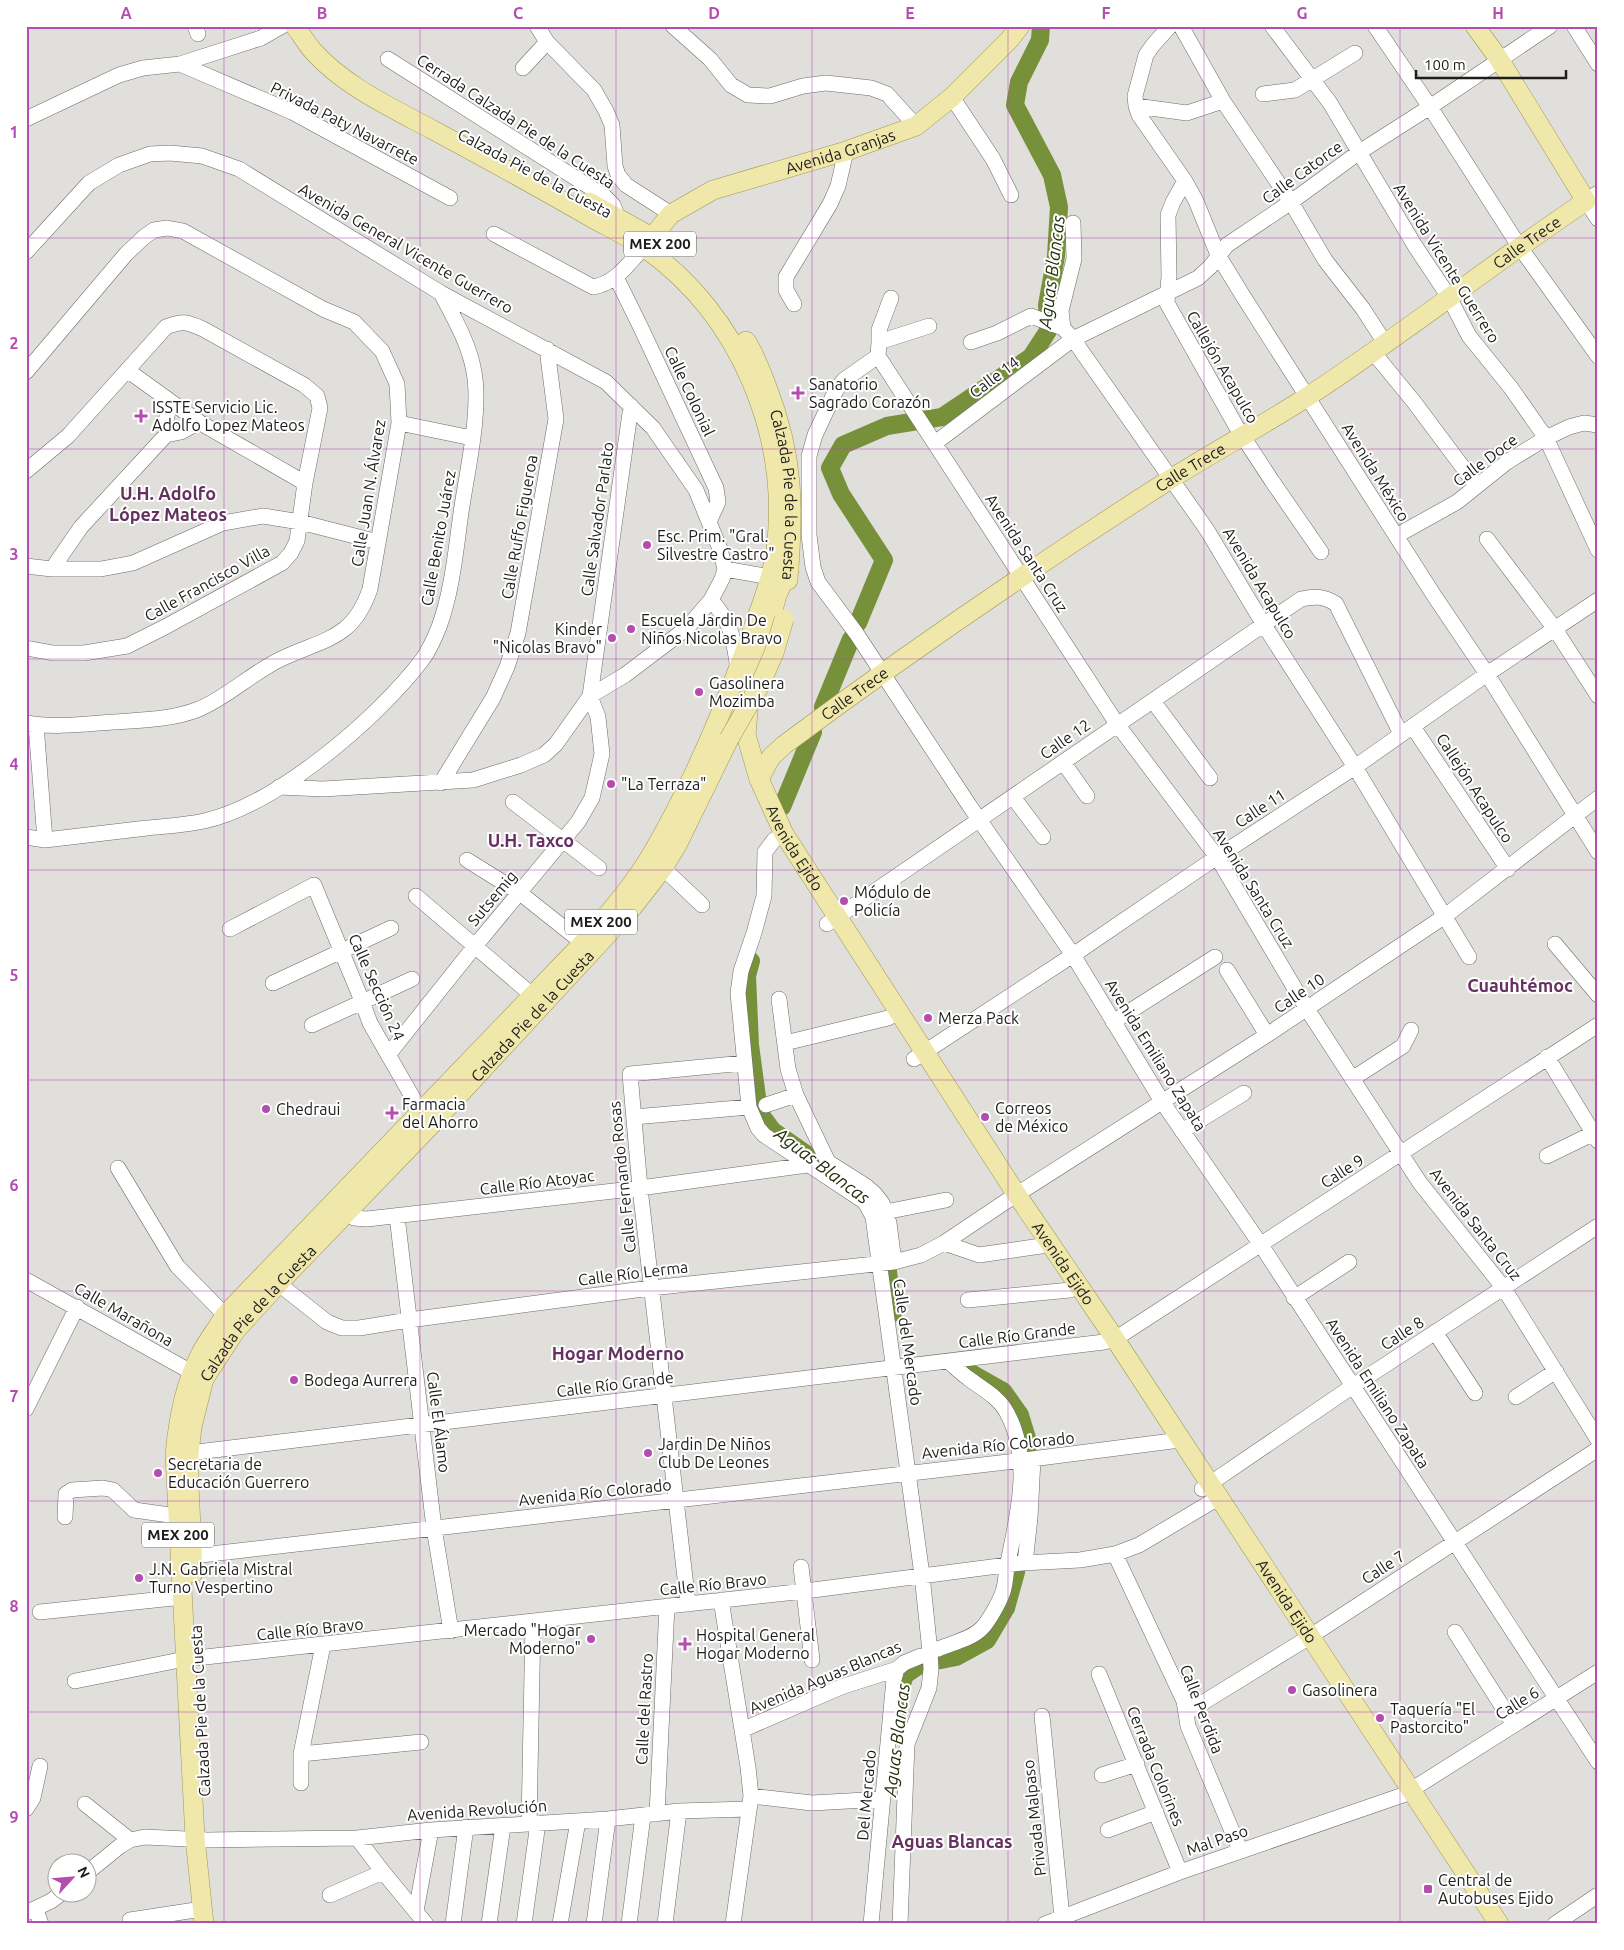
<svg xmlns="http://www.w3.org/2000/svg" width="1624" height="1950" viewBox="0 0 1624 1950" font-family="Ubuntu,sans-serif">
	<style>
		.lines { fill: none; stroke-linecap: round; stroke-linejoin: round }
		.river { stroke: #76913a; stroke-width: 18 }
		.minor-casing { stroke: #6d6b68; stroke-width: 16 }
		.major-casing { stroke: #9f9754; stroke-width: 20 }
		.minor { stroke: #fff; stroke-width: 15 }
		.major { stroke: #efe8aa; stroke-width: 19 }
		.major-bridge-casing { stroke: #9f9754; stroke-width: 20; stroke-linecap: butt }
		.major-bridge { stroke: #efe8aa; stroke-width: 19 }
		.grid { fill: none; stroke: #b54db0; stroke-width: 1; stroke-opacity: 0.55 }
		.poi-dot { fill: #b54db0; stroke: #fff; stroke-width: 2 }
		.labels { text-anchor: middle; stroke-width: 4; stroke-linejoin: round; paint-order: stroke }
		.shield { fill: #fff; stroke: #626160; stroke-width: 1 }
		.shield-label { font-size: 15px; font-weight: bold; fill: #1e1d1c }
		.street-label { font-size: 16px; fill: #1e1d1c; stroke: #fff }
		.poi-label { font-size: 16px; fill: #1e1d1c; stroke: #fff; text-anchor: start }
		.water-label { font-size: 18px; font-style: italic; fill: #25300b; stroke: #fff }
		.neighbourhood-label { font-size: 18px; font-weight: bold; fill: #653161; stroke: #fff }
		.neatline { fill: none; stroke: #b54db0; stroke-width: 2 }
		.grid-label { font-size: 16px; text-anchor: middle; font-weight: bold; fill: #b54db0 }
	</style>
	<rect width="100%" height="100%" fill="#e1dfdb"/>
	<g class="lines">
		<!-- river -->
		<path class="river" d="M858,623L884,560L841,494L830,468L843,445L887,426L942,417L1031,357L1048,331L1047,305L1056,256L1059,207L1052,175L1015,105L1019,82L1040,40L1041,26
			M823,707L851,639
			M782,807L813,732
			M751,961L747,976L750,1045L759,1112L773,1131L819,1163
			M885,1247L893,1313
			M971,1373L1003,1391L1020,1415L1027,1438V1473
			M897,1712L899,1693L905,1675L921,1664L956,1657L987,1640L1006,1608L1016,1572L1020,1548"/>
		<defs>
			<path id="minor" d="M195,26L198,34
				M537,26L547,42L594,90L606,111L612,125L615,166L618,175L626,185L671,214
				M673,26L710,59L731,85L748,95L770,96L803,86L826,83L871,88L887,94L916,126
				M1170,26L1153,45L1146,55L1135,96L1136,106L1139,115L1185,181L1196,201L1218,255L1243,296L1435,597L1487,674L1598,852
				M1181,26L1223,101L1291,202L1325,260L1363,309L1385,343
				M1272,26L1330,103L1415,246L1449,297L1469,336L1511,388L1546,438L1598,550
				M1375,26L1430,107L1519,246L1598,356
				M1574,26L1598,64
				M388,59L604,196L613,205L618,218
				M180,64L261,38L282,26
				M523,68L547,42
				M1263,94L1295,90L1355,53
				M952,97L993,159L1011,195
				M1136,106L1187,113L1223,101
				M26,119L119,75L143,68L180,64L292,112L450,198
				M1185,181L1173,202L1168,215L1169,276L1167,303L1236,426L1272,481L1321,552
				M1598,193L1586,201L1598,219
				M1073,223L1074,259L1061,311L1063,328L1073,339L1207,530L1264,625L1355,767L1469,957
				M494,234L593,287C615,284 629,263 644,247
				M26,252L89,183L119,165L150,154L170,153L202,156L239,169L441,293L606,382L653,428L696,490L720,549L725,569L722,579L711,600L687,628L625,675L590,696L556,744L544,755L521,765L473,780L323,789L279,787
				M616,277L642,330L716,488L718,502L709,522
				M794,304L786,290V277L830,204L838,186L846,151
				M879,342V330L891,298
				M971,342L997,333L1031,316L1063,328
				M1373,352L1414,402L1476,485
				M878,356L844,380L836,390L815,435L809,456V535L813,567L818,582L856,633L969,805L1073,955L1163,1103L1261,1245L1598,1762
				M878,356L1117,724L1217,857L1307,1009L1420,1183L1503,1287L1598,1440
				M878,356L879,342L929,326
				M127,370L199,422L305,483
				M26,372L126,254L144,237L154,230L167,228L183,231L323,309L354,322L382,351L397,384L399,423L370,589C353,639 326,638 283,658C254,671 228,697 199,709C171,720 142,720 113,722C85,724 55,728 26,723
				M399,423L472,438
				M166,435V421L170,401
				M935,443L1073,339L1198,278L1210,267L1227,245L1291,202L1358,153L1430,107L1550,26
				M26,471L68,436L166,327C183,320 187,322 203,329L304,385L317,396L320,408L305,483L297,541L291,553L282,563L165,627L127,646L84,653H53L26,648
				M1396,536L1457,502L1507,462L1546,438L1569,427L1584,423L1598,425
				M1487,539L1555,629L1598,696
				M26,566L52,569H101L133,563L223,523L263,516L300,522L378,542
				M52,569L81,527L166,435L181,432L199,422
				M725,569L770,577
				M711,600C733,625 733,638 738,669
				M590,696L631,406
				M1153,701L1210,778
				M36,725L45,840
				M1413,727L1508,869
				M1063,762L1087,796
				M441,783L493,698L507,667L518,633L556,419L547,349
				M1013,797L1043,837
				M513,802L599,868
				M784,834L774,840L765,852L764,896L754,933L741,971L738,993L749,1107L758,1128L764,1135L865,1202L873,1217L922,1575L930,1652L931,1669L929,1688L907,1744L900,1924
				M26,837L45,840C79,836 113,832 147,828C166,826 186,825 204,821C277,805 378,718 422,660C429,651 435,637 439,627C453,589 456,546 462,506C468,467 481,410 474,372C469,343 454,318 441,293
				M467,860L520,893L583,943
				M663,868L702,905
				M416,896L532,995
				M827,924L1301,599C1315,596 1324,596 1336,604L1401,734
				M230,929L314,885L362,1001L370,1023L421,1112L428,1119
				M1555,944L1598,995
				M1227,970L1267,1035
				M273,983L391,928
				M779,999L788,1069L796,1095L828,1162L866,1186L875,1194L882,1203L889,1223L894,1262
				M1113,1022L1215,957
				M312,1025L412,979
				M785,1043L888,1018L899,1012
				M388,1055L475,946L578,822L592,798L602,754L598,717L590,696
				M1547,1057L1598,1141
				M914,1059L1073,955L1217,857L1355,767L1487,674L1598,600
				M1352,1079L1403,1046L1411,1030
				M766,1105L796,1095
				M634,1117L749,1107
				M1182,1131L1244,1093
				M1547,1156L1598,1131
				M118,1168L177,1266L225,1315
				M339,1206L354,1218L367,1219L640,1188L808,1165
				M885,1212L946,1200
				M397,1216L434,1528L451,1631
				M944,1243L979,1255L1041,1246
				M270,1277L327,1322L342,1328H359L409,1320L651,1288L894,1262L921,1255L944,1243L1008,1200L1267,1035L1445,916L1598,798
				M26,1280L202,1378
				M1294,1298L1349,1262
				M968,1300L1070,1290
				M1435,1332L1475,1393
				M1516,1397L1556,1371
				M26,1409L77,1307
				M189,1453L1104,1342L1115,1339L1598,1025
				M1202,1489L1353,1386L1598,1226
				M65,1517L66,1494L72,1490L103,1488L113,1490L134,1510L177,1516
				M1115,1554L1184,1701L1188,1726L1240,1850
				M193,1556L1024,1460L1180,1440
				M1025,1563L1030,1518L1033,1459
				M801,1567L812,1660
				M721,1600L748,1767L751,1796L733,1924
				M688,1604L640,1188L630,1074L744,1063
				M40,1612L183,1597
				M1455,1632L1514,1725
				M938,1649C952,1643 972,1639 982,1628C989,1621 1002,1598 1004,1588C1006,1580 1006,1571 1008,1562C1018,1514 1032,1459 1007,1413C999,1397 982,1389 968,1378C961,1373 955,1367 948,1361
				M196,1658L805,1591L1022,1563L1080,1560L1115,1554L1139,1545L1218,1498
				M1099,1674L1180,1872
				M75,1681L185,1659
				M1186,1713L1303,1641L1598,1449
				M1042,1716L1062,1917
				M742,1730L841,1687L897,1669L904,1663L921,1656
				M301,1754L421,1742
				M1102,1775L1137,1764
				M301,1783V1754L323,1645
				M751,1796L812,1803L883,1799
				M85,1804L130,1840
				M26,1809L33,1798L40,1766
				M657,1814L667,1606
				M529,1824L533,1622
				M1108,1830L1156,1812
				M357,1838L383,1872L426,1924
				M88,1872L120,1846L130,1840L145,1837L207,1840L357,1838L431,1830L608,1819L679,1811L749,1809
				M330,1895L383,1872
				M36,1910L41,1924
				M416,1911L431,1830
				M26,1913L51,1901L63,1892
				M130,1920L202,1909
				M453,1924L466,1827
				M489,1924L503,1826
				M524,1924L538,1823
				M560,1924L578,1821
				M594,1924L608,1819
				M629,1924L643,1816
				M665,1924L679,1811
				M871,1924L894,1679L897,1669
				M1045,1924L1180,1872L1403,1795L1598,1672
				M1555,1924L1598,1895"/>
			<g id="major">
				<path d="M589,202L648,235"/>
				<path id="s1" d="M644,247L671,214L713,190L846,151L916,126L952,97L1010,39L1020,26"/>
				<path id="s2" d="M746,341C755,355 761,371 767,387C794,456 794,507 788,580"/>
				<path id="s3" d="M789,569L777,595L749,700L746,735L759,779L784,834L1017,1195L1115,1339L1499,1924"/>
				<path id="s4" d="M759,779L771,757L784,745C909,652 1038,564 1169,480C1215,451 1262,426 1307,397C1402,335 1492,264 1586,201L1499,59L1475,26"/>
				<path id="s5" d="M193,1573L189,1484V1453L192,1427L204,1379L226,1345L236,1330L278,1284L432,1124L632,908L663,868L677,845L729,739"/>
				<path d="M204,1924L195,1838L175,1455C178,1420 184,1386 200,1355C207,1341 217,1329 225,1315L583,943C608,914 634,885 653,852C691,787 720,719 746,648C757,616 771,584 776,550C790,435 740,315 645,248C629,237 610,228 592,218C540,188 487,159 433,130C392,108 344,86 313,51C306,43 301,34 295,26"/>
			</g>
		</defs>
		<!-- minor casing -->
		<use href="#minor" class="minor-casing"/>
		<!-- major casing -->
		<use href="#major" class="major-casing"/>
		<!-- minor -->
		<use href="#minor" class="minor"/>
		<!-- major -->
		<use href="#major" class="major"/>
		<defs>
			<path id="major-bridge" d="M729,739L760,685L774,653L784,619"/>
		</defs>
		<!-- major-bridge casing -->
		<use href="#major-bridge" class="major-bridge-casing"/>
		<!-- major-bridge -->
		<use href="#major-bridge" class="major-bridge"/>
	</g>
	<!-- grid -->
	<path class="grid" d="M224,26V1924M420,26V1924M616,26V1924M812,26V1924M1008,26V1924M1204,26V1924M1400,26V1924M26,238H1598M26,449H1598M26,659H1598M26,870H1598M26,1080H1598M26,1291H1598M26,1501H1598M26,1712H1598"/>
	<!-- markers -->
	<g class="poi-dot">
		<path d="M795.5 385.5h5v5h5v5h-5v5h-5v-5h-5v-5h5z"/>
		<path d="M138.5 408.5h5v5h5v5h-5v5h-5v-5h-5v-5h5z"/>
		<circle cx="647" cy="545" r="5"/>
		<circle cx="631" cy="629" r="5"/>
		<circle cx="612" cy="638" r="5"/>
		<circle cx="699" cy="692" r="5"/>
		<circle cx="611" cy="784" r="5"/>
		<circle cx="844" cy="901" r="5"/>
		<circle cx="928" cy="1018" r="5"/>
		<circle cx="266" cy="1109" r="5"/>
		<path d="M389.5 1105.5h5v5h5v5h-5v5h-5v-5h-5v-5h5z"/>
		<circle cx="985" cy="1117" r="5"/>
		<circle cx="294" cy="1380" r="5"/>
		<circle cx="648" cy="1453" r="5"/>
		<circle cx="158" cy="1473" r="5"/>
		<circle cx="139" cy="1578" r="5"/>
		<circle cx="591" cy="1639" r="5"/>
		<path d="M682.5 1636.5h5v5h5v5h-5v5h-5v-5h-5v-5h5z"/>
		<circle cx="1292" cy="1690" r="5"/>
		<circle cx="1380" cy="1718" r="5"/>
		<rect x="1423" y="1884" width="10" height="10" rx="2.5"/>
	</g>
	<g class="labels">
		<!-- shield labels -->
		<g class="shield">
			<rect x="624" y="231.5" width="72" height="25" rx="4"/>
			<rect x="565" y="909.5" width="72" height="25" rx="4"/>
			<rect x="142" y="1522.5" width="72" height="25" rx="4"/>
		</g>
		<g class="shield-label">
			<text x="660" y="249">MEX 200</text>
			<text x="601" y="927">MEX 200</text>
			<text x="178" y="1540">MEX 200</text>
		</g>
		<!-- street labels -->
		<g class="street-label">
			<text transform="translate(516 121) rotate(33)" y="6">Cerrada Calzada Pie de la Cuesta</text>
			<text transform="translate(345 123) rotate(27)" y="6">Privada Paty Navarrete</text>
			<text dy="6" stroke="none"><textPath href="#s1" startOffset="224">Avenida Granjas</textPath></text>
			<text transform="translate(1302 172) rotate(-36)" y="6">Calle Catorce</text>
			<text transform="translate(535 173) rotate(28)" y="6">Calzada Pie de la Cuesta</text>
			<text dy="6" stroke="none"><textPath href="#s4" startOffset="940">Calle Trece</textPath></text>
			<text transform="translate(406 248) rotate(30)" y="6">Avenida General Vicente Guerrero</text>
			<text transform="translate(1447 263) rotate(58)" y="6">Avenida Vicente Guerrero</text>
			<text transform="translate(1223 367) rotate(60)" y="6">Callejón Acapulco</text>
			<text transform="translate(994 377) rotate(-37)" y="6">Calle 14</text>
			<text transform="translate(690 391) rotate(65)" y="6">Calle Colonial</text>
			<text transform="translate(1485 460) rotate(-37)" y="6">Calle Doce</text>
			<text dy="6" stroke="none"><textPath href="#s4" startOffset="535">Calle Trece</textPath></text>
			<text transform="translate(1376 472) rotate(58)" y="6">Avenida México</text>
			<text transform="translate(368 493) rotate(-81)" y="6">Calle Juan N. Álvarez</text>
			<text dy="6" stroke="none"><textPath href="#s2" startOffset="161">Calzada Pie de la Cuesta</textPath></text>
			<text transform="translate(597 519) rotate(-82)" y="6">Calle Salvador Parlato</text>
			<text transform="translate(519 527) rotate(-80)" y="6">Calle Ruffo Figueroa</text>
			<text transform="translate(438 538) rotate(-80)" y="6">Calle Benito Juárez</text>
			<text transform="translate(1027 553) rotate(57)" y="6">Avenida Santa Cruz</text>
			<text transform="translate(207 583) rotate(-29)" y="6">Calle Francisco Villa</text>
			<text transform="translate(1260 583) rotate(59)" y="6">Avenida Acapulco</text>
			<text dy="6" stroke="none"><textPath href="#s4" startOffset="130">Calle Trece</textPath></text>
			<text transform="translate(1065 739) rotate(-35)" y="6">Calle 12</text>
			<text transform="translate(1475 788) rotate(57)" y="6">Callejón Acapulco</text>
			<text transform="translate(1260 808) rotate(-33)" y="6">Calle 11</text>
			<text dy="6" stroke="none"><textPath href="#s3" startOffset="296">Avenida Ejido</textPath></text>
			<text transform="translate(1254 888) rotate(58)" y="6">Avenida Santa Cruz</text>
			<text transform="translate(492 898) rotate(-50)" y="6">Sutsemig</text>
			<text transform="translate(377 987) rotate(66)" y="6">Calle Sección 24</text>
			<text transform="translate(1299 993) rotate(-34)" y="6">Calle 10</text>
			<text dy="6" stroke="none"><textPath href="#s5" startOffset="686">Calzada Pie de la Cuesta</textPath></text>
			<text transform="translate(1156 1055) rotate(58)" y="6">Avenida Emiliano Zapata</text>
			<text transform="translate(1342 1171) rotate(-33)" y="6">Calle 9</text>
			<text transform="translate(622 1177) rotate(-96)" y="6">Calle Fernando Rosas</text>
			<text transform="translate(537 1182) rotate(-7)" y="6">Calle Río Atoyac</text>
			<text transform="translate(1476 1224) rotate(52)" y="6">Avenida Santa Cruz</text>
			<text dy="6" stroke="none"><textPath href="#s3" startOffset="791">Avenida Ejido</textPath></text>
			<text transform="translate(633 1273) rotate(-7)" y="6">Calle Río Lerma</text>
			<text transform="translate(124 1314) rotate(30)" y="6">Calle Marañona</text>
			<text dy="6" stroke="none"><textPath href="#s5" startOffset="281">Calzada Pie de la Cuesta</textPath></text>
			<text transform="translate(1402 1333) rotate(-33)" y="6">Calle 8</text>
			<text transform="translate(1017 1335) rotate(-7)" y="6">Calle Río Grande</text>
			<text transform="translate(908 1342) rotate(82)" y="6">Calle del Mercado</text>
			<text transform="translate(615 1384) rotate(-7)" y="6">Calle Río Grande</text>
			<text transform="translate(1378 1393) rotate(57)" y="6">Avenida Emiliano Zapata</text>
			<text transform="translate(439 1422) rotate(83)" y="6">Calle El Álamo</text>
			<text transform="translate(998 1445) rotate(-6)" y="6">Avenida Río Colorado</text>
			<text transform="translate(595 1492) rotate(-6)" y="6">Avenida Río Colorado</text>
			<text transform="translate(1383 1567) rotate(-33)" y="6">Calle 7</text>
			<text transform="translate(713 1584) rotate(-6)" y="6">Calle Río Bravo</text>
			<text dy="6" stroke="none"><textPath href="#s3" startOffset="1196">Avenida Ejido</textPath></text>
			<text transform="translate(310 1629) rotate(-6)" y="6">Calle Río Bravo</text>
			<text transform="translate(825 1677) rotate(-23)" y="6">Avenida Aguas Blancas</text>
			<text transform="translate(1517 1703) rotate(-32)" y="6">Calle 6</text>
			<text transform="translate(644 1709) rotate(-87)" y="6">Calle del Rastro</text>
			<text transform="translate(1202 1709) rotate(69)" y="6">Calle Perdida</text>
			<text transform="translate(200 1711) rotate(-93)" y="6">Calzada Pie de la Cuesta</text>
			<text transform="translate(1156 1766) rotate(68)" y="6">Cerrada Colorines</text>
			<text transform="translate(866 1795) rotate(-85)" y="6">Del Mercado</text>
			<text transform="translate(477 1810) rotate(-4)" y="6">Avenida Revolución</text>
			<text transform="translate(1034 1818) rotate(-96)" y="6">Privada Malpaso</text>
			<text transform="translate(1217 1840) rotate(-19)" y="6">Mal Paso</text>
		</g>
		<!-- poi labels -->
		<g class="poi-label">
			<text x="809" y="390">Sanatorio<tspan x="809" dy="18">Sagrado Corazón</tspan></text>
			<text x="152" y="413">ISSTE Servicio Lic.<tspan x="152" dy="18">Adolfo Lopez Mateos</tspan></text>
			<text x="657" y="542">Esc. Prim. "Gral.<tspan x="657" dy="18">Silvestre Castro"</tspan></text>
			<text x="641" y="626">Escuela Jardin De<tspan x="641" dy="18">Niños Nicolas Bravo</tspan></text>
			<text x="602" y="635" text-anchor="end">Kinder<tspan x="602" dy="18">"Nicolas Bravo"</tspan></text>
			<text x="709" y="689">Gasolinera<tspan x="709" dy="18">Mozimba</tspan></text>
			<text x="621" y="790">"La Terraza"</text>
			<text x="854" y="898">Módulo de<tspan x="854" dy="18">Policía</tspan></text>
			<text x="938" y="1024">Merza Pack</text>
			<text x="402" y="1110">Farmacia<tspan x="402" dy="18">del Ahorro</tspan></text>
			<text x="995" y="1114">Correos<tspan x="995" dy="18">de México</tspan></text>
			<text x="276" y="1115">Chedraui</text>
			<text x="304" y="1386">Bodega Aurrera</text>
			<text x="658" y="1450">Jardin De Niños<tspan x="658" dy="18">Club De Leones</tspan></text>
			<text x="168" y="1470">Secretaria de<tspan x="168" dy="18">Educación Guerrero</tspan></text>
			<text x="149" y="1575">J.N. Gabriela Mistral<tspan x="149" dy="18">Turno Vespertino</tspan></text>
			<text x="581" y="1636" text-anchor="end">Mercado "Hogar<tspan x="581" dy="18">Moderno"</tspan></text>
			<text x="696" y="1641">Hospital General<tspan x="696" dy="18">Hogar Moderno</tspan></text>
			<text x="1302" y="1696">Gasolinera</text>
			<text x="1390" y="1715">Taquería "El<tspan x="1390" dy="18">Pastorcito"</tspan></text>
			<text x="1438" y="1886">Central de<tspan x="1438" dy="18">Autobuses Ejido</tspan></text>
		</g>
		<!-- water labels -->
		<g class="water-label">
			<text transform="translate(1052 272) rotate(-83)" y="6">Aguas Blancas</text>
			<text transform="translate(822 1166) rotate(37)" y="6">Aguas Blancas</text>
			<text transform="translate(897 1740) rotate(-83)" y="6">Aguas Blancas</text>
		</g>
		<!-- neighbourhood labels -->
		<g class="neighbourhood-label">
			<text x="168" y="500">U.H. Adolfo<tspan x="168" dy="21">López Mateos</tspan></text>
			<text x="531" y="847">U.H. Taxco</text>
			<text x="1520" y="992">Cuauhtémoc</text>
			<text x="618" y="1360">Hogar Moderno</text>
			<text x="952" y="1848">Aguas Blancas</text>
		</g>
	</g>
	<!-- border -->
	<rect width="1624" height="1950" fill="none" stroke="#ffffff" stroke-width="55"/>
	<!-- north arrow -->
	<g transform="translate(72 1878) rotate(64)"><circle r="24" fill="#ffffff" stroke="#a5a5a4"/>
	<path d="M0-4L9 19L0 12L-9 19Z" fill="#b54db0"/>
	<text y="-8" font-size="14" font-weight="bold" text-anchor="middle" fill="#1e1d1c">N</text>
	</g>
	<!-- scale -->
	<path d="M1416 70v8h150v-8" fill="none" stroke="#1e1d1c" stroke-width="2.5"/>
	<text x="1424" y="70" font-size="15" fill="#1e1d1c" stroke="#ffffff" stroke-width="4" paint-order="stroke">100 m</text>
	<rect x="28" y="28" width="1568" height="1894" class="neatline"/>
	<g class="grid-label">
		<text x="126" y="19">A</text>
		<text x="322" y="19">B</text>
		<text x="518" y="19">C</text>
		<text x="714" y="19">D</text>
		<text x="910" y="19">E</text>
		<text x="1106" y="19">F</text>
		<text x="1302" y="19">G</text>
		<text x="1498" y="19">H</text>
		<text x="14" y="138">1</text>
		<text x="14" y="349">2</text>
		<text x="14" y="560">3</text>
		<text x="14" y="770">4</text>
		<text x="14" y="981">5</text>
		<text x="14" y="1191">6</text>
		<text x="14" y="1402">7</text>
		<text x="14" y="1612">8</text>
		<text x="14" y="1823">9</text>
	</g>
</svg>
